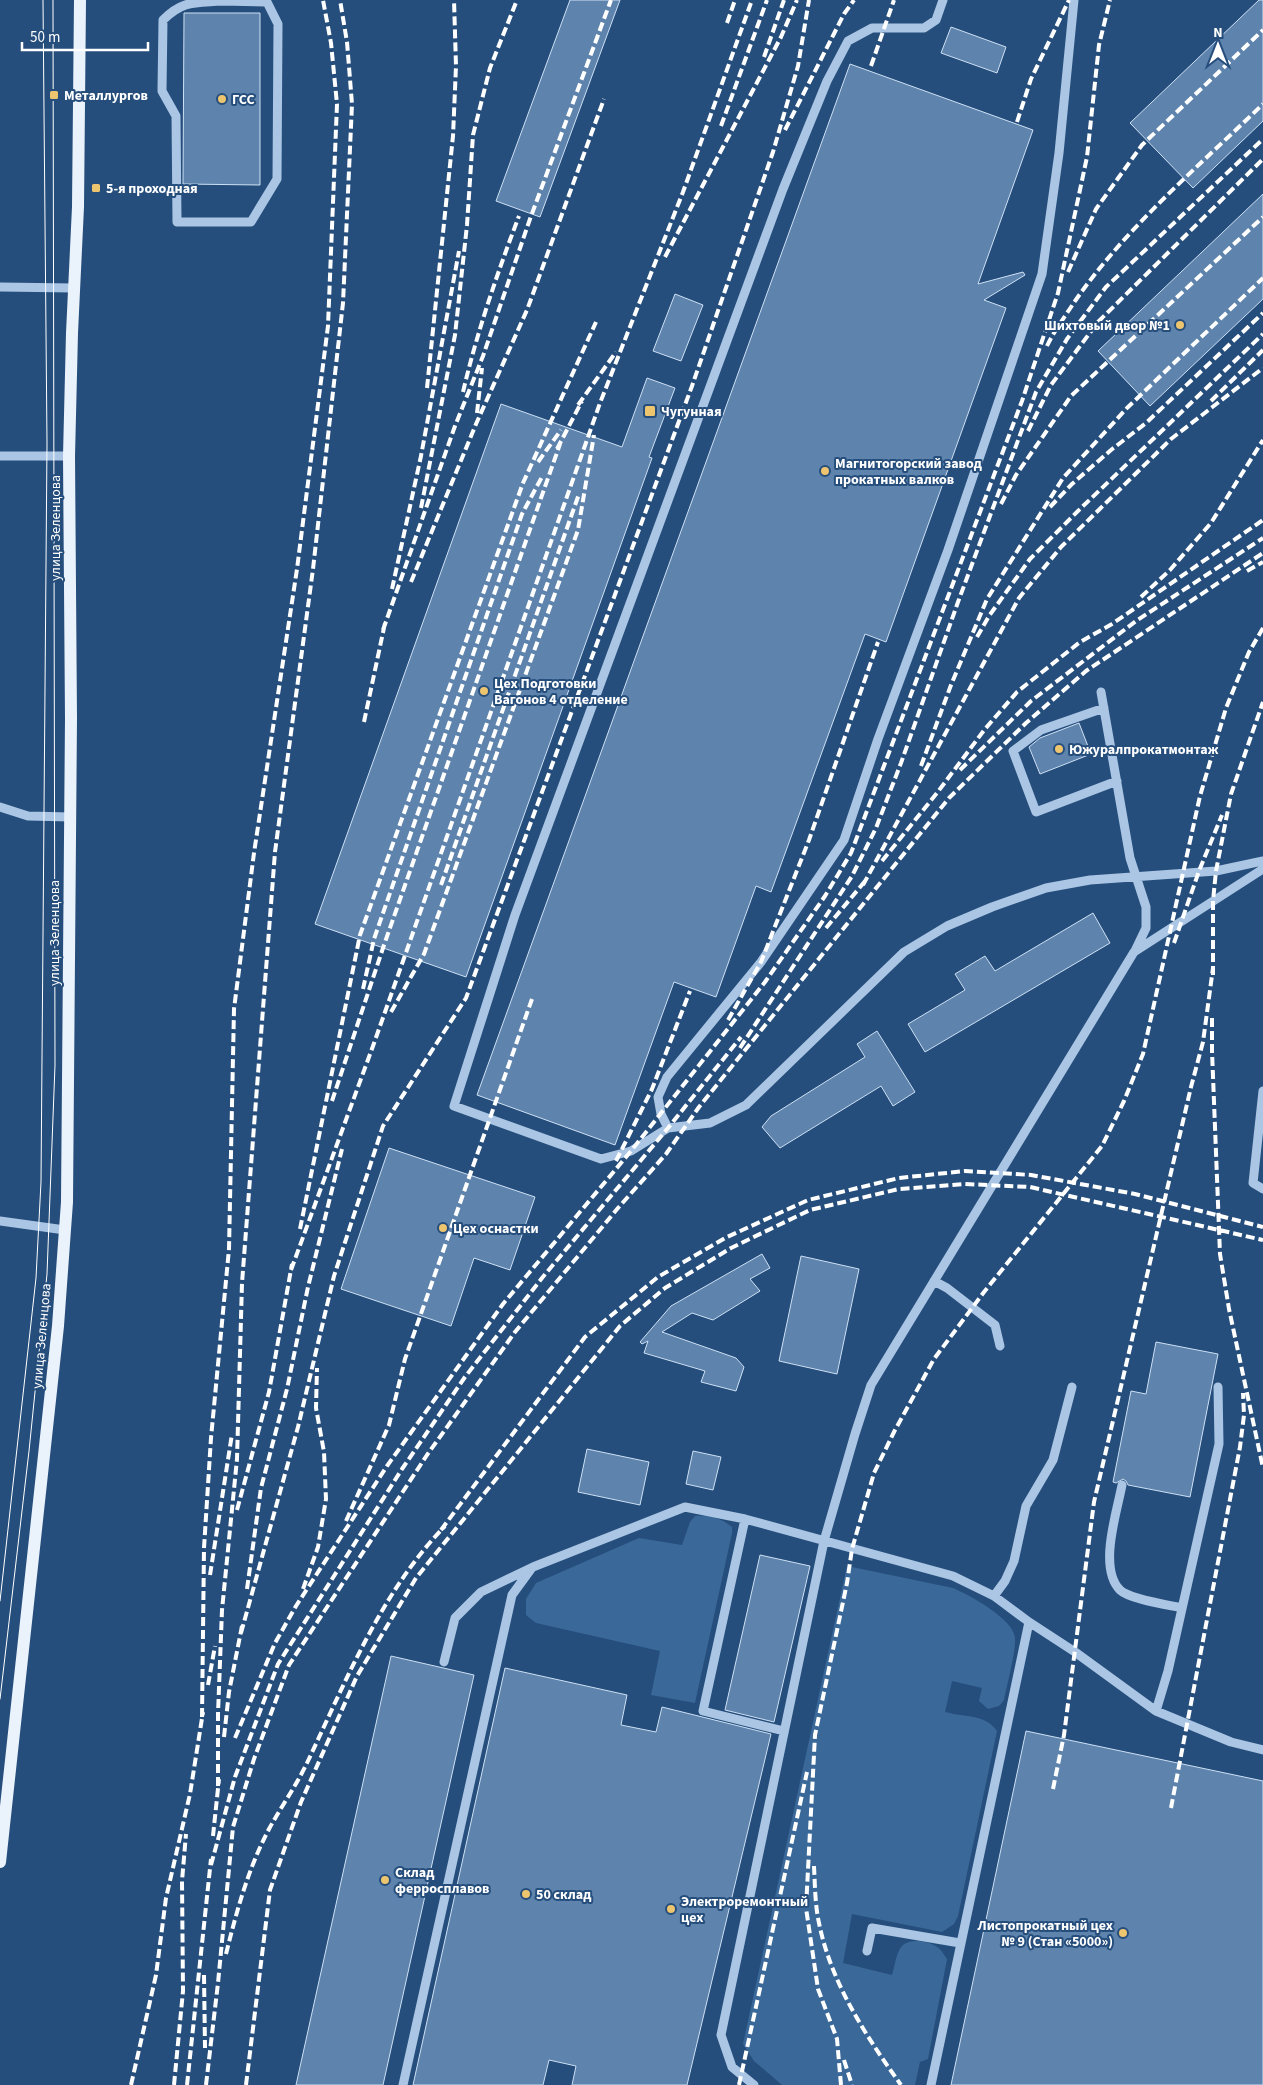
<svg xmlns="http://www.w3.org/2000/svg" width="1263" height="2085" viewBox="0 0 1263 2085" font-family="'Source Sans 3',sans-serif">
	<style>
		.green { fill: #396899 }
		.building { fill: #5e84ad; stroke: #cde0f4 }
		.lines { fill: none; stroke-linecap: round; stroke-linejoin: round }
		.minor { stroke: #aac6e4; stroke-width: 9 }
		.major { stroke: #eaf2fc; stroke-width: 12 }
		.tram { stroke: #fff; stroke-width: 1 }
		.rail { stroke: #fff; stroke-width: 4; stroke-dasharray: 9 4; stroke-linecap: butt }
		.poi-dot { fill: #edc56f; stroke: #264e7c; stroke-width: 2 }
		.labels { text-anchor: middle; stroke-width: 4; stroke-linejoin: round; paint-order: stroke }
		.poi-label { font-size: 14px; font-weight: bold; fill: #fff; stroke: #264e7c; text-anchor: start }
		.street-label { font-size: 14px; fill: #fff; stroke: #264e7c }
	</style>
	<rect width="100%" height="100%" fill="#264e7c"/>
	<!-- green -->
	<path class="green" d="M695,1516C709,1515 721,1518 732,1527V1533L695,1703L651,1695L660,1651L536,1623L526,1615V1599L536,1583L639,1538L682,1545L690,1522Z
		M847,1566L953,1588C969,1595 1014,1619 1015,1638C1016,1652 1007,1685 1004,1700L999,1706L988,1709L979,1701L982,1688L952,1681L945,1712C962,1717 986,1714 997,1731L958,1916L954,1924L942,1932L852,1914L843,1963L892,1975C895,1966 896,1951 903,1945C911,1938 929,1941 937,1947C941,1949 944,1955 947,1959L928,2059L920,2062L915,2085H782L754,2061L743,2044Z"/>
	<!-- building -->
	<path class="building" d="M570,0H620L540,217L496,201Z
		M1259,0H1263V121L1193,188L1130,123Z
		M184,13H260V185L183,184Z
		M951,27L1006,47L997,73L941,53Z
		M850,64L1033,130L978,284L1023,272L1025,275L984,300L1006,308L886,642L865,634L771,892L756,886L716,997L674,982L615,1145L477,1095Z
		M1263,194V299L1150,406L1098,351Z
		M675,294L703,305L681,361L653,351Z
		M647,378L675,388L649,457L652,458L466,977L315,924L501,404L622,447Z
		M1079,723L1091,754L1040,774L1029,747L1040,738Z
		M1093,913L1110,943L925,1052L908,1024L965,990L955,974L985,956L995,971Z
		M877,1031L915,1092L893,1106L881,1086L780,1148L762,1127L771,1116L865,1057L857,1044Z
		M389,1148L535,1197L510,1270L474,1258L451,1326L341,1289Z
		M762,1254L770,1268L750,1279L760,1291L713,1320L692,1313L662,1332L736,1358L744,1367L736,1391L701,1382L705,1371L644,1353L648,1341L642,1344L640,1342L671,1306Z
		M801,1256L859,1269L837,1374L779,1361Z
		M1156,1342L1218,1354L1190,1497L1128,1485L1126,1481L1123,1479L1116,1483L1113,1482L1131,1391L1146,1394Z
		M587,1449L649,1462L640,1505L578,1492Z
		M693,1451L721,1457L713,1490L686,1484Z
		M760,1555L810,1566L774,1722L725,1710Z
		M391,1656L474,1675L383,2085H296Z
		M505,1668L627,1695L621,1725L656,1732L662,1707L771,1734L687,2085H572L576,2066L549,2060L543,2085H413Z
		M1026,1731L1263,1781V2085H951Z"/>
	<g class="lines">
		<!-- minor -->
		<path class="minor" d="M1074,0L1059,153L1042,274L948,550L878,739L844,840L761,962L667,1077L658,1097L661,1114L668,1128L710,1123L746,1105L904,952L947,926L992,907L1046,888L1090,880L1216,871L1263,861
			M222,1L267,2L278,24L277,179L251,222H177L176,116L162,91L163,20C183,0 195,3 222,1Z
			M0,287L74,288
			M0,456H69
			M1101,692L1130,858L1146,907V928L1135,951
			M1104,708L1041,730L1013,751L1036,812L1117,781
			M0,807L28,816L70,817
			M1263,1091L1253,1183L1263,1189
			M668,1128L631,1151L601,1159L454,1106L515,915L783,189L827,81L848,41L872,28H924L936,20L943,0
			M0,1221L65,1230
			M934,1281L947,1288L995,1325L1000,1346
			M1122,1485C1117,1512 1098,1568 1120,1590C1129,1599 1168,1605 1182,1608
			M745,1519L703,1711L784,1731
			M994,1596L1005,1581L1014,1561L1026,1506L1053,1460L1072,1387
			M444,1662L455,1618L481,1592L533,1567L685,1507L745,1519L953,1576L994,1596L1029,1622
			M1156,1711L1168,1671L1219,1444L1218,1387
			M867,1951L872,1928L960,1943
			M403,2085L512,1595L531,1569
			M754,2085L732,2067L721,2035L824,1541L855,1434L871,1385L1134,952L1263,869
			M931,2085L1029,1622L1075,1652L1156,1711L1231,1742L1263,1750"/>
		<!-- major -->
		<path class="major" d="M0,1862L58,1326L67,1202L71,718L69,456L72,333L78,207L80,0"/>
		<!-- tram -->
		<path class="tram" d="M0,1601L36,1278L41,1182L47,443L43,0
			M0,1699L29,1451L47,1274L55,1065L53,0"/>
		<!-- rail -->
		<path class="rail" d="M727,23L735,0
			M764,57L784,0
			M871,66L894,0
			M1017,122L1031,79L1069,0
			M721,126L767,0
			M785,130L844,14L854,0
			M665,257L781,37L797,0
			M1068,272L1096,209L1142,145L1263,30
			M1047,346C1054,331 1064,318 1073,304C1125,228 1197,168 1263,104
			M427,388L453,136L456,66L454,0
			M463,392C477,332 497,274 519,216
			M1211,401L1263,350
			M578,405L616,352
			M477,413L482,368
			M1028,431L1051,385L1098,322L1263,159
			M557,449L582,401
			M538,462L561,430
			M1001,504L1016,475L1071,396L1263,217
			M1050,507L1072,484L1111,450L1146,423L1263,313
			M421,508L455,335L467,225L473,135L490,68L517,0
			M1247,571L1263,562
			M411,582L476,424L527,310L604,99
			M392,589L421,456L459,251
			M1141,597L1170,570L1211,523L1263,440
			M383,630L455,426L483,356L530,219L611,0
			M977,637L989,616L1030,559L1080,509L1263,334
			M364,722L385,623
			M921,766L951,685L987,599L1063,478L1127,408L1263,278
			M960,770L1031,701L1136,621L1263,538
			M882,861L937,793L985,729L1017,692L1080,642L1112,624L1263,520
			M441,885L579,494
			M863,885L1019,598L1061,547L1171,439L1263,368
			M826,928L866,880
			M1174,943L1199,871L1222,815
			M1213,975V901L1216,871L1231,794L1263,702
			M363,989L374,939L522,514L543,475
			M391,1012L424,954L578,530L594,435
			M1212,1018V1051L1220,1254L1229,1309L1263,1468
			M728,1020L761,962L809,840L878,642
			M740,1048L852,876L876,828L901,763L958,602L1036,392L1067,339L1106,287L1263,139
			M332,1101L384,945L560,444
			M616,1161L652,1089L690,991
			M300,1229L360,935L523,483L596,322
			M291,1270L373,1046L600,403L683,192L752,0
			M237,1510L269,1392L292,1264
			M346,1521L389,1425L405,1359L532,999
			M441,1530L585,1337L658,1277L725,1238L808,1200L899,1178L965,1171L1031,1175L1135,1194L1263,1227
			M210,1575L232,1434
			M247,1589L261,1488L287,1389L308,1287L342,1149
			M303,1589L318,1547L326,1499L324,1452L316,1408L317,1368
			M241,1633L298,1427L334,1276L383,1126L466,998L692,386L773,152L798,66L809,0
			M208,1685L215,1646
			M202,1717L204,1548L211,1438L229,1249L234,1009L254,853L297,569L328,326L337,104L331,43L323,0
			M224,1737L229,1692L242,1626
			M235,1738L275,1643L296,1606L387,1466L503,1304L631,1151L765,982L825,896L851,853L1022,401L1058,293L1087,157L1099,45L1110,0
			M218,1786V1714L222,1610L237,1459L242,1283L275,852L313,569L343,303L352,104L347,42L340,0
			M1053,1789L1064,1735L1094,1502L1191,1087L1203,1042L1213,968
			M1171,1808L1240,1447L1244,1415L1243,1393
			M213,1836L219,1779
			M211,1865L235,1777L278,1664L402,1469L465,1377L542,1278L668,1128L741,1037
			M814,1866C815,1885 815,1905 819,1923C831,1983 866,2036 901,2085
			M226,1954C237,1910 248,1869 269,1829C281,1807 296,1786 307,1763C346,1681 381,1592 445,1526
			M204,1975L205,2048
			M844,2060L852,2085
			M131,2085L156,1975L166,1898L190,1794L203,1712
			M174,2085L183,1991L182,1881L186,1834
			M187,2085L211,1859
			M206,2085L218,1983L233,1827L254,1759L289,1665L427,1455L515,1332L618,1208L666,1154L699,1107L949,798L1026,723L1086,671L1263,553
			M246,2085L270,1890L301,1802L357,1676L416,1578L620,1326L665,1288L731,1248L810,1210L899,1189L965,1184L1030,1187L1263,1240
			M739,2085L807,1772
			M841,2085L837,2039L818,1989L806,1908L815,1735L847,1583L852,1549L874,1473L894,1432L934,1359L984,1292L1102,1146L1124,1101L1143,1054L1200,796L1226,708L1249,652L1263,628"/>
	</g>
	<!-- markers -->
	<g class="poi-dot">
		<rect x="49" y="90" width="10" height="10" rx="2.5"/>
		<circle cx="222" cy="99" r="5"/>
		<rect x="91" y="183" width="10" height="10" rx="2.5"/>
		<circle cx="1180" cy="325" r="5"/>
		<rect x="644" y="405" width="12" height="12" rx="2.5"/>
		<circle cx="825" cy="471" r="5"/>
		<circle cx="484" cy="691" r="5"/>
		<circle cx="1059" cy="749" r="5"/>
		<circle cx="443" cy="1228" r="5"/>
		<circle cx="385" cy="1880" r="5"/>
		<circle cx="526" cy="1894" r="5"/>
		<circle cx="671" cy="1909" r="5"/>
		<circle cx="1123" cy="1933" r="5"/>
	</g>
	<g class="labels">
		<!-- poi labels -->
		<g class="poi-label">
			<text x="64" y="100">Металлургов</text>
			<text x="232" y="104">ГСС</text>
			<text x="106" y="193">5-я проходная</text>
			<text x="1170" y="330" text-anchor="end">Шихтовый двор №1</text>
			<text x="661" y="416">Чугунная</text>
			<text x="835" y="468">Магнитогорский завод<tspan x="835" dy="16">прокатных валков</tspan></text>
			<text x="494" y="688">Цех Подготовки<tspan x="494" dy="16">Вагонов 4 отделение</tspan></text>
			<text x="1069" y="754">Южуралпрокатмонтаж</text>
			<text x="453" y="1233">Цех оснастки</text>
			<text x="395" y="1877">Склад<tspan x="395" dy="16">ферросплавов</tspan></text>
			<text x="536" y="1899">50 склад</text>
			<text x="681" y="1906">Электроремонтный<tspan x="681" dy="16">цех</tspan></text>
			<text x="1113" y="1930" text-anchor="end">Листопрокатный цех<tspan x="1113" dy="16">№ 9 (Стан «5000»)</tspan></text>
		</g>
		<!-- street labels -->
		<g class="street-label">
			<text transform="translate(55 528) rotate(-90)" y="5">улица Зеленцова</text>
			<text transform="translate(54 933) rotate(-90)" y="5">улица Зеленцова</text>
			<text transform="translate(41 1336) rotate(-85)" y="5">улица Зеленцова</text>
		</g>
	</g>
	<!-- north arrow -->
	<g transform="translate(1218 45)" stroke="#264e7c" stroke-width="4" paint-order="stroke">
	<path d="M0-4L9 19L0 12L-9 19Z" fill="#ffffff"/>
	<text y="-8" font-size="14" font-weight="bold" text-anchor="middle" fill="#ffffff">N</text>
	</g>
	<!-- scale -->
	<path d="M22 42v8h126v-8" fill="none" stroke="#ffffff" stroke-width="2.5"/>
	<text x="30" y="42" font-size="15" fill="#ffffff" stroke="#264e7c" stroke-width="4" paint-order="stroke">50 m</text>
</svg>
